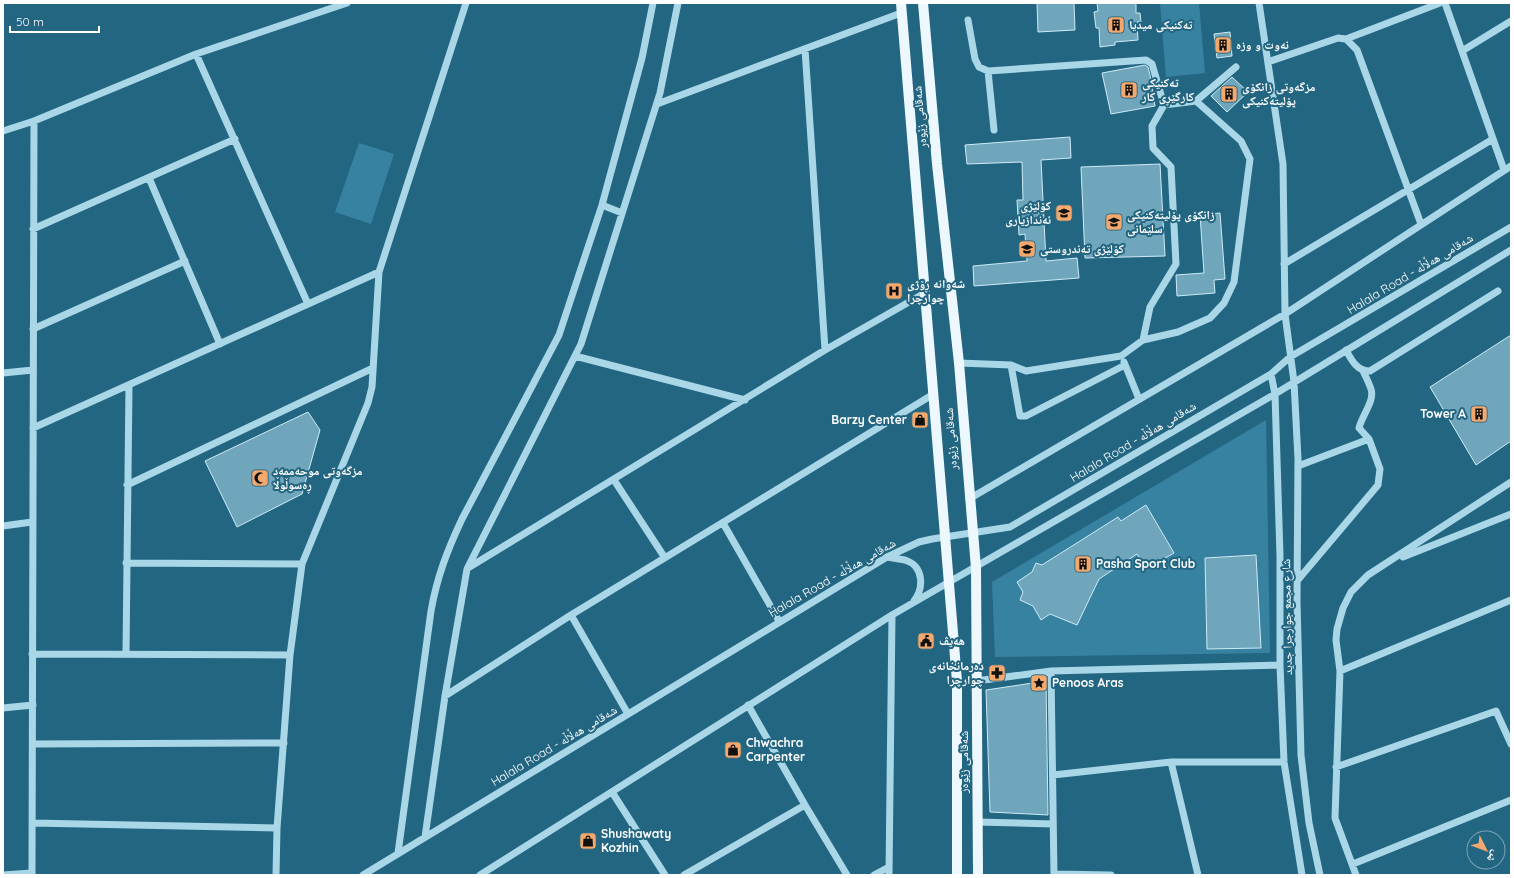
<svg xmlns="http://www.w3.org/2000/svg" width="1514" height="878" viewBox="0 0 1514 878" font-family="Quicksand,'Noto Naskh Arabic',sans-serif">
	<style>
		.green { fill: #3782a0 }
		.building { fill: #70a6bc; stroke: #ceebf6 }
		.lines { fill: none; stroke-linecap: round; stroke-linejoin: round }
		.minor { stroke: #aad7e7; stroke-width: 7 }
		.major { stroke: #ecf8fd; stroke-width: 10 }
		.labels { text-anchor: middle; stroke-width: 4; stroke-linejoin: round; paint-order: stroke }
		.poi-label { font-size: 12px; font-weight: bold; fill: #fff; stroke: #236682; text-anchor: start }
		.street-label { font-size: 12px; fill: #fff; stroke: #236682 }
	</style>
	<rect width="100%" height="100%" fill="#236682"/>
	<!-- green -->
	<path class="green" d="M1160,3H1199L1205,73L1166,77Z
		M359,143L394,154L371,224L335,212Z
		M1266,420L1270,653L995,657L992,582Z"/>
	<!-- building -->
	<path class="building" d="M1037,3H1074L1075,30L1038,32Z
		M1097,3H1136V13H1140L1141,22H1137L1138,40L1115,42V45L1100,47L1099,28H1096L1094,12L1098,11Z
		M1230,32L1232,56L1217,58L1214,34Z
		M1145,65L1148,67L1150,75L1155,106L1111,114L1102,73Z
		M1232,77L1248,92L1227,112L1211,96Z
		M1070,137L1071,158L1041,160L1046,261L1077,258L1079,278L974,286L973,266L1027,261L1025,234L1019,235L1017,200H1023L1022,162L967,164L965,145Z
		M1160,164L1165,256L1085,258L1081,167Z
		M1220,213L1225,279L1214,280L1215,293L1177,296L1176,275L1204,273L1200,215Z
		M1511,335V441L1476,465L1430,387Z
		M308,412L320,430L302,494L237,527L205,461Z
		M1146,505L1174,553L1146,569L1137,554L1099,579L1077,625L1050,614L1041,620L1033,606L1020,600L1023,592L1017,582L1032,572L1036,563L1042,565L1118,517L1121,521Z
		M1256,555L1261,648L1207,649L1205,558Z
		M1046,681L1048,815L990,812L986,690Z"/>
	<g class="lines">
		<!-- minor -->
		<path class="minor" d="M1259,3L1283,164L1285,314L1294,382L1298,459L1297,601L1301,755L1309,823L1320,875
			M1445,3L1504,170
			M968,20L975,59L979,67L988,71L1146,60L1152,64L1164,105
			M1346,39L1440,3
			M805,49L825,350
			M1462,51L1511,21
			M196,54L308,304
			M1268,62L1338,38L1346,39L1357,50L1421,224
			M988,71L994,130
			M657,104L901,13
			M3,131L34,121L196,54L347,3
			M149,178L220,344
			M602,205L622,213
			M33,229L235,139
			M1284,264L1493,139
			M33,329L185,261
			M1143,340L1178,332L1210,318L1224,303L1234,282L1250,159L1241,141L1196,101
			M1346,350C1352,361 1357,371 1370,371L1498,291
			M575,356L745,400
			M1124,362L1139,399
			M959,363L1011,365L1026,371L1121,356L1143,340L1150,307L1176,264L1171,167L1153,148L1152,126L1164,105L1196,101L1236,67
			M1011,365L1020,416H1026L1125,365
			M3,373L33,370
			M1271,374L1275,394L1280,556V665L1284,762L1302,875
			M33,428L379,272
			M1298,466L1369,439
			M614,480L665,558
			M127,485L373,368
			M969,499L1285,314L1511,166
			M723,523L779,621
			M3,526L32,522
			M887,557C893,558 899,559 905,560C924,566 924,588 914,601
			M1403,557L1511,514
			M126,563L302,564
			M468,568L825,350L923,294
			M1297,581L1378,485L1380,469L1369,439L1359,428C1362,415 1375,401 1371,389C1369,383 1366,377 1363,371
			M571,615L628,714
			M32,654L290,655
			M126,654L129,386
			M1051,671L1054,875
			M1340,671L1511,600
			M976,681L1051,671L1280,665
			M445,696L571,615L932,395
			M748,705L805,805L847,875
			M3,708L33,705
			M33,744L284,743
			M1171,762L1198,875
			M1336,767L1496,711L1511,744
			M1053,775L1171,762H1284
			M612,792L665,875
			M977,822L1053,824
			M32,823L277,828
			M425,837L445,696L467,569L581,344L660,93L678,3
			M398,853L431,611C437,577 447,551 462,519L559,335L602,205L642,58L653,3
			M1353,864L1511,800
			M1054,874L1111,875
			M3,875L32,873
			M32,875L34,121
			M276,875L277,828L290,655L302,564L368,403L372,387L379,272L466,3
			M363,875L887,557L919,542L932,539L1010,527L1271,374L1290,357L1511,227
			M480,875L892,615L1275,394L1511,250
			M684,875L805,805
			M874,875L889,867
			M889,875L892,615
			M1356,875L1335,818L1340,671L1336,640L1337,629L1343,608L1351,592L1368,575L1511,482"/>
		<!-- major -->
		<path class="major" d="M901,3L957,681V875
			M923,3L937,164L959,363L976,568L978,875"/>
	</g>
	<!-- icons -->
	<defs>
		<symbol id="building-square" viewBox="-11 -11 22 22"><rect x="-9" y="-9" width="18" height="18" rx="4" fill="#f3a86d" stroke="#236682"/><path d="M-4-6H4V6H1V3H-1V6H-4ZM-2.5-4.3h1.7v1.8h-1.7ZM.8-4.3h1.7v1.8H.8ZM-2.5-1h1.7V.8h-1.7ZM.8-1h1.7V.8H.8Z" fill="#111"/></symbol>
		<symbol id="university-square" viewBox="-11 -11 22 22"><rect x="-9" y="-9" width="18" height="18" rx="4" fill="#f3a86d" stroke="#236682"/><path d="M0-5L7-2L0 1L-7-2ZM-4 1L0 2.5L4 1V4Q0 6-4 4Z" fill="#111"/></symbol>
		<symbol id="hospital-square" viewBox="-11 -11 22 22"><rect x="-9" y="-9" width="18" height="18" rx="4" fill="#f3a86d" stroke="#236682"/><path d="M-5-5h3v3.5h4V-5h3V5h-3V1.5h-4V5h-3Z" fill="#111"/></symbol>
		<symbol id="shop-square" viewBox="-11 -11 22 22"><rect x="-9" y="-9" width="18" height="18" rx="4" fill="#f3a86d" stroke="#236682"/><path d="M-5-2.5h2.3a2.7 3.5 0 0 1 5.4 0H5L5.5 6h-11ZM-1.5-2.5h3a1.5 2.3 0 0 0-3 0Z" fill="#111"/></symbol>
		<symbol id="mosque-square" viewBox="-11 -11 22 22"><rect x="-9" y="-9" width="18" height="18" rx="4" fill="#f3a86d" stroke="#236682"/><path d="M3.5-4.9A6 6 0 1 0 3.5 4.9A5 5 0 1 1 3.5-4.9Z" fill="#111"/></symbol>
		<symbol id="civic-square" viewBox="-11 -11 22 22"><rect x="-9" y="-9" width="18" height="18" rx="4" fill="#f3a86d" stroke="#236682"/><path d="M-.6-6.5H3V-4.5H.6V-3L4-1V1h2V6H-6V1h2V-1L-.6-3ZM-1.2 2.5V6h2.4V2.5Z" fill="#111"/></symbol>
		<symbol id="pharmacy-square" viewBox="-11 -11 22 22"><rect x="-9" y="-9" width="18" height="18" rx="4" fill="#f3a86d" stroke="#236682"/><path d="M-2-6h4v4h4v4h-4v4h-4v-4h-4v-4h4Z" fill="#111"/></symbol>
		<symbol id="sight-square" viewBox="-11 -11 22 22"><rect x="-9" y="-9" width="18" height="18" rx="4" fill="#f3a86d" stroke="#236682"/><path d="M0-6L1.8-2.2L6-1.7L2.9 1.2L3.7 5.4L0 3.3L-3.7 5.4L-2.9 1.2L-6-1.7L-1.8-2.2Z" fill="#111"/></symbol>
	</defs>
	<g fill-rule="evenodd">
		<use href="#building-square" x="1106" y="15" width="20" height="20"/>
		<use href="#building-square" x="1213" y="35" width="20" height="20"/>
		<use href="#building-square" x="1119" y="80" width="20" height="20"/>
		<use href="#building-square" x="1219" y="84" width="20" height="20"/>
		<use href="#university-square" x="1054" y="203" width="20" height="20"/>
		<use href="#university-square" x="1104" y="212" width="20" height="20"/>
		<use href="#university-square" x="1017" y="239" width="20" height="20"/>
		<use href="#hospital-square" x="884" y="281" width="20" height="20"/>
		<use href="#building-square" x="1469" y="404" width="20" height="20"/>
		<use href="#shop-square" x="910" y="410" width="20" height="20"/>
		<use href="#mosque-square" x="250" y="468" width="20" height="20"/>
		<use href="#building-square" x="1073" y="554" width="20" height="20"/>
		<use href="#civic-square" x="916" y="631" width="20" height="20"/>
		<use href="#pharmacy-square" x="987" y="663" width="20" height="20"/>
		<use href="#sight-square" x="1029" y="673" width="20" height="20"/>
		<use href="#shop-square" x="723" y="740" width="20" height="20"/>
		<use href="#shop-square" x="578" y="831" width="20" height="20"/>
	</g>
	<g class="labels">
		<!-- poi labels -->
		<g class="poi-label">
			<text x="1129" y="29">تەکنیکی میدیا</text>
			<text x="1236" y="49">نەوت و وزە</text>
			<text x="1142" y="87">تەکنیکی<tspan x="1142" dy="14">کارگێڕی کار</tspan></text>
			<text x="1242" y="91">مزگەوتی زانکۆی<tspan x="1242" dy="14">پۆلیتەکنیکی</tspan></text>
			<text x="1051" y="210" text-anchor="end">کۆلێژی<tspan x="1051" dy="14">ئەندازیاری</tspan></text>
			<text x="1127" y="219">زانکۆی پۆلیتەکنیکی<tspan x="1127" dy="14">سلێمانی</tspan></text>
			<text x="1040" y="253">کۆلێژی تەندروستی</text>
			<text x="907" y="288">شەوانە ڕۆژی<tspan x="907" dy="14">چوارچرا</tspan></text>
			<text x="1466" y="418" text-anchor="end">Tower A</text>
			<text x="907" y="424" text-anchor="end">Barzy Center</text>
			<text x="273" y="475">مزگەوتی موحەممەد<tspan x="273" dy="14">ڕەسوڵوڵا</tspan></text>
			<text x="1096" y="568">Pasha Sport Club</text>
			<text x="939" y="645">ھەیڤ</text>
			<text x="984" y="670" text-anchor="end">دەرمانخانەی<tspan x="984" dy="14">چوارچرا</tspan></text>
			<text x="1052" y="687">Penoos Aras</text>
			<text x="746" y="747">Chwachra<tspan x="746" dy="14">Carpenter</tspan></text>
			<text x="601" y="838">Shushawaty<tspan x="601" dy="14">Kozhin</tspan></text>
		</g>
		<!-- street labels -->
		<g class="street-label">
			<text transform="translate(920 117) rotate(-95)" y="4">شەقامی زێوەر</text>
			<text transform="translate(1410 274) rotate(-31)" y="4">Halala Road - شەقامی هەڵاڵە</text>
			<text transform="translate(951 439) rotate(-94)" y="4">شەقامی زێوەر</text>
			<text transform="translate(1133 442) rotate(-31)" y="4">Halala Road - شەقامی هەڵاڵە</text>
			<text transform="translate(832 578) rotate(-30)" y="4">Halala Road - شەقامی هەڵاڵە</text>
			<text transform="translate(1287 617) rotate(-91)" y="4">شارع مجمع جوارجرا جديد</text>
			<text transform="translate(554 746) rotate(-31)" y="4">Halala Road - شەقامی هەڵاڵە</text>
			<text transform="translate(964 762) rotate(-90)" y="4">شەقامی زێوەر</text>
		</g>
	</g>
	<!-- border -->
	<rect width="1514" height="878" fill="none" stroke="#ffffff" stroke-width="8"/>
	<!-- north arrow -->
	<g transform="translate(1486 850) rotate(132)"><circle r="19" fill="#236682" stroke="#7ba3b4"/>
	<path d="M0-3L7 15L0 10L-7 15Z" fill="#f3a86d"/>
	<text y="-6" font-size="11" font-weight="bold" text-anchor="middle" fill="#ffffff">ش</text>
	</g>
	<!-- scale -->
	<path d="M10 26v6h89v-6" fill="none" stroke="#ffffff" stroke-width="2"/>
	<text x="16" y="26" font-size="12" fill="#ffffff" stroke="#236682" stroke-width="3" paint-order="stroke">50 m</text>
</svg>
